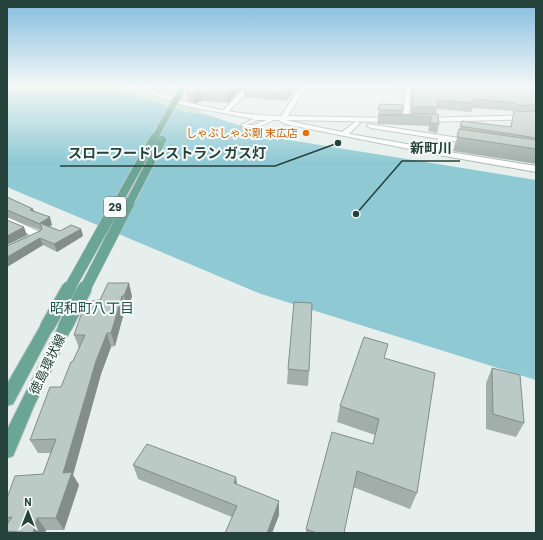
<svg xmlns="http://www.w3.org/2000/svg" width="543" height="540" viewBox="0 0 543 540" font-family="Barlow,'Noto Sans JP',sans-serif">
	<style>
		.green { fill: #bfe0c8 }
		.water { fill: #8ec9d4 }
		.lines { fill: none; stroke-linecap: round; stroke-linejoin: round }
		.service-casing { stroke: #a8b8b2; stroke-width: 2 }
		.minor-casing { stroke: #a8b8b2; stroke-width: 2 }
		.tertiary-casing { stroke: #a8b8b2; stroke-width: 2 }
		.primary-casing { stroke: #c2cac8; stroke-width: 2 }
		.service { fill: #fff; fill-rule: evenodd }
		.minor { fill: #fff; fill-rule: evenodd }
		.tertiary { fill: #fff; fill-rule: evenodd }
		.primary { fill: #6aa596; fill-rule: evenodd }
		.primary-bridge-far3-casing { stroke: #c2cac8; stroke-width: 8; stroke-linecap: butt }
		.primary-bridge-far2-casing { stroke: #c2cac8; stroke-width: 10; stroke-linecap: butt }
		.primary-bridge-far1-casing { stroke: #c2cac8; stroke-width: 12; stroke-linecap: butt }
		.primary-bridge-casing { stroke: #c2cac8; stroke-width: 16; stroke-linecap: butt }
		.primary-bridge-far3 { stroke: #6aa596; stroke-width: 6 }
		.primary-bridge-far2 { stroke: #6aa596; stroke-width: 8 }
		.primary-bridge-far1 { stroke: #6aa596; stroke-width: 11 }
		.primary-bridge { stroke: #6aa596; stroke-width: 14 }
		.wall { fill: #a1aea9 }
		.shaded-wall { fill: #838d89 }
		.building { fill: #bbcac4; stroke: #838d89 }
		.food-dot { fill: #e8710a; stroke: #f7fbf9; stroke-width: 1.5 }
		.labels { text-anchor: middle; stroke-width: 4; stroke-linejoin: round; paint-order: stroke }
		.far-food-label { font-size: 11px; fill: #c56008; stroke: #f7fbf9; text-anchor: end }
		.shield { fill: #f7fbf9; stroke: #637a73; stroke-width: 1 }
		.shield-label { font-size: 12px; font-weight: bold; fill: #24423a }
		.street-label { font-size: 13px; fill: #24423a; stroke: #f7fbf9 }
		.neighbourhood-label { font-size: 14px; fill: #1f5548; stroke: #f7fbf9 }
		.leader { fill: none; stroke: #24423a; stroke-width: 1.5 }
		.callout-dot { fill: #24423a; stroke: #f7fbf9; stroke-width: 1.5 }
		.callout-label { font-size: 14px; text-anchor: middle; font-weight: bold; fill: #24423a; stroke: #f7fbf9; stroke-width: 4; stroke-linejoin: round; paint-order: stroke }
	</style>
	<rect width="100%" height="100%" fill="#e6efeb"/>
	<!-- green -->
	<path class="green" d="M110,87H124L205,112C192,118 126,93 110,87Z"/>
	<!-- water -->
	<path class="water" d="M7,87H109L186,112L205,114L277,138L536,180V380L261,294L7,187Z"/>
	<g class="lines">
		<defs>
			<path id="service" d="M258,117H259V119L246,125H254L272,118L275,119C265,125 252,131 241,125Z"/>
			<path id="minor" d="M186,87H193L180,99H176V97Z
				M245,87H252L227,113H223V111Z
				M405,87H411L409,120L406,122L403,120Z
				M282,118L289,121L342,132L356,121L360,123L349,134L436,149L438,138L442,136L446,138L443,151L536,166V172L439,155L285,124L279,120Z
				M7,217L42,233L43,235L42,237L7,254V247L30,235L7,224Z"/>
			<path id="tertiary" d="M131,87C151,87 169,98 187,102C217,110 250,116 281,116L300,87H306L288,116L392,118L395,120L392,122L285,120L282,122L279,120H259L186,106Z
				M536,115V119L423,122L420,120L423,118Z
				M368,124L472,140L476,142L472,144L371,128L367,126Z"/>
			<path id="primary" d="M47,322L52,323L54,327L13,404L7,406V384L42,323Z
				M65,322L70,323L72,327L34,406L13,456L7,458V430L58,327L60,323Z"/>
		</defs>
		<!-- service casing -->
		<use href="#service" class="service-casing"/>
		<!-- minor casing -->
		<use href="#minor" class="minor-casing"/>
		<!-- tertiary casing -->
		<use href="#tertiary" class="tertiary-casing"/>
		<!-- primary casing -->
		<use href="#primary" class="primary-casing"/>
		<!-- service -->
		<use href="#service" class="service"/>
		<!-- minor -->
		<use href="#minor" class="minor"/>
		<!-- tertiary -->
		<use href="#tertiary" class="tertiary"/>
		<!-- primary -->
		<use href="#primary" class="primary"/>
		<defs>
			<path id="primary-bridge-far3" d="M154,139L183,87"/>
			<path id="primary-bridge-far2" d="M117,204L154,138
				M129,204L162,140"/>
			<path id="primary-bridge-far1" d="M69,289L117,203
				M85,289L129,203"/>
			<path id="primary-bridge" d="M47,327L69,288
				M65,327L85,288"/>
		</defs>
		<!-- primary-bridge-far3 casing -->
		<use href="#primary-bridge-far3" class="primary-bridge-far3-casing"/>
		<!-- primary-bridge-far2 casing -->
		<use href="#primary-bridge-far2" class="primary-bridge-far2-casing"/>
		<!-- primary-bridge-far1 casing -->
		<use href="#primary-bridge-far1" class="primary-bridge-far1-casing"/>
		<!-- primary-bridge casing -->
		<use href="#primary-bridge" class="primary-bridge-casing"/>
		<!-- primary-bridge-far3 -->
		<use href="#primary-bridge-far3" class="primary-bridge-far3"/>
		<!-- primary-bridge-far2 -->
		<use href="#primary-bridge-far2" class="primary-bridge-far2"/>
		<!-- primary-bridge-far1 -->
		<use href="#primary-bridge-far1" class="primary-bridge-far1"/>
		<!-- primary-bridge -->
		<use href="#primary-bridge" class="primary-bridge"/>
	</g>
	<!-- wall -->
	<path class="wall" d="M154,87H168L165,89Z
		M243,87L228,103L203,101L195,103L188,101L187,92Z
		M245,87H297L286,101L244,97V89Z
		M398,87H404L403,90L397,89Z
		M412,87H532L536,95V164L453,151L462,121L510,127L514,114H513V111L473,108L471,112L437,109L436,114L439,124L437,133L428,131L429,126L377,124L380,104L403,110L402,115H411Z
		M7,197L35,212L52,225L49,226L60,231L81,229L83,236L57,252L43,245L7,267L40,230L7,217Z
		M108,283L132,296L128,309H125L115,346L111,347L101,374L73,475L79,485L64,530H46L45,533H7V498L43,474L51,453H38L30,440L61,387L79,348L74,335L90,309L100,300Z
		M385,359L417,493L410,509L353,487L344,533H306V529L373,444L375,435L337,422L340,406Z
		M492,368L524,423L516,437L486,429V383Z
		M288,369L309,371L308,386L287,384Z
		M133,465L237,485L279,515L272,533H225L232,517L138,479Z"/>
	<!-- shaded-wall -->
	<path class="shaded-wall" d="M235,87H243L228,103L227,95Z
		M290,87H297L286,101L287,92Z
		M202,92L203,101L195,103L194,94Z
		M33,209L36,216L30,210Z
		M50,217L52,225L43,230L40,223Z
		M24,227L27,235L7,245V236Z
		M81,229L83,236L57,252L54,244Z
		M40,238L43,245L7,267V257Z
		M129,283L132,296L128,309L124,296Z
		M122,296L125,309L115,346L111,333Z
		M107,333L111,347L101,374L73,475L79,485L64,530L56,518L63,473L96,361Z
		M236,477L238,491L234,483Z
		M279,501V515L272,533H267Z
		M37,518L46,530L45,533H33Z"/>
	<!-- building -->
	<path class="building" d="M189,87H235L227,95L202,92L194,94L187,92Z
		M245,87H290L287,92L244,89Z
		M413,87H532L536,95V105H516V103L473,99L474,103L437,100L438,107H412Z
		M380,104L403,105V110H378Z
		M536,111V138L460,126L462,121L511,127L514,112Z
		M438,114L439,124L430,123L432,117L378,115Z
		M459,129L536,140V149L457,137Z
		M7,197L33,209L30,210L50,217L40,223L60,231L71,225L81,229L54,244L40,238L7,257V246L40,231L42,228L40,224L7,210Z
		M7,220L24,227L7,236Z
		M108,283H129L124,296H122L111,333H107L96,361L63,473L72,472L56,518H37L33,533L7,531V525L12,517L7,518V498L15,476L43,474L56,439L30,440L50,387H61L71,362L73,361L85,335H74L83,309H90L92,301L100,300Z
		M294,302L312,303L309,371L288,369Z
		M364,337L388,344L384,358L435,373L417,493L357,471L344,533H317L306,529L332,432L373,444L379,419L340,406Z
		M492,368L520,375L524,423L493,414Z
		M147,444L236,477L234,483L279,501L267,533H225L237,506L133,465Z"/>
	<!-- sky -->
	<linearGradient id="sky" x2="0" y2="1"><stop stop-color="#84bce0"/><stop offset="0.53" stop-color="#f4f8f6"/><stop offset="1" stop-color="#f4f8f6" stop-opacity="0"/></linearGradient>
	<rect width="543" height="163" fill="url(#sky)"/>
	<!-- markers -->
	<circle class="food-dot" cx="306" cy="133" r="4"/>
	<g class="labels">
		<!-- far-food labels -->
		<g class="far-food-label">
			<text x="298" y="137">しゃぶしゃぶ剛 末広店</text>
		</g>
		<!-- shield labels -->
		<rect class="shield" x="104" y="197" width="22" height="20" rx="3"/>
		<g class="shield-label">
			<text x="115" y="211">29</text>
		</g>
		<!-- street labels -->
		<g class="street-label">
			<text transform="translate(47 364) rotate(-64)" y="5">徳島環状線</text>
		</g>
		<!-- neighbourhood labels -->
		<g class="neighbourhood-label">
			<text x="92" y="313">昭和町八丁目</text>
		</g>
	</g>
	<!-- callouts -->
	<path class="leader" d="M356 214L402 161H460M338 143L275 166H60"/>
	<g class="callout-dot">
		<circle cx="356" cy="214" r="4"/>
		<circle cx="338" cy="143" r="4"/>
	</g>
	<g class="callout-label">
		<text x="431" y="153">新町川</text>
		<text x="167" y="158">スローフードレストラン ガス灯</text>
	</g>
	<!-- border -->
	<rect width="543" height="540" fill="none" stroke="#24423a" stroke-width="16"/>
	<!-- north arrow -->
	<g transform="translate(28 512)" stroke="#f7fbf9" stroke-width="3" paint-order="stroke">
	<path d="M0-3L7 15L0 10L-7 15Z" fill="#24423a"/>
	<text y="-6" font-size="11" font-weight="bold" text-anchor="middle" fill="#24423a">N</text>
	</g>
</svg>
